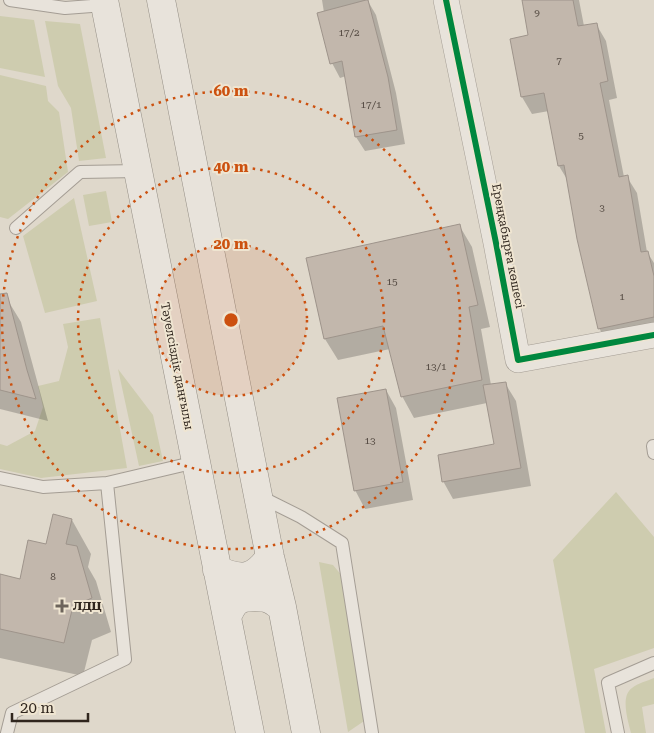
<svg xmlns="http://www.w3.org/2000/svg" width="654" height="733" viewBox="0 0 654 733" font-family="'Roboto Serif',serif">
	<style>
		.green { fill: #ceccaf }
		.shadow { fill: #0003 }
		.building { fill: #c2b7ac; stroke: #9e948b }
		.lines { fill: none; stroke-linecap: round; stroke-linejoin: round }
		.lane-casing { stroke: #a49d94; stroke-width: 14 }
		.street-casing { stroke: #a49d94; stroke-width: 26 }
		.secondary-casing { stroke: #938d84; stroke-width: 29 }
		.lane { stroke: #e8e3db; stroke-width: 12 }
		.street { stroke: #e8e3db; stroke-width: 25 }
		.secondary { stroke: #e8e3db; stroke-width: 28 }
		.cycleway-casing { stroke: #efe5d1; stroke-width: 9 }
		.cycleway { stroke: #00873e; stroke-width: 6 }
		.ring { fill: none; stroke: #cc510f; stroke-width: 2.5; stroke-dasharray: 2.5 5 }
		.poi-dot { fill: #6d645b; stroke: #efe5d1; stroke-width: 2 }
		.labels { text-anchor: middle; stroke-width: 4; stroke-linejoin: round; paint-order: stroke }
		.number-label { font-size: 10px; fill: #544a42 }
		.street-label { font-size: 12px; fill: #30261e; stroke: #efe5d1 }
		.poi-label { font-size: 12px; font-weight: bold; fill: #30261e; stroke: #efe5d1; text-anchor: start }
		.centre { fill: #cc510f; stroke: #efe5d1; stroke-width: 2.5 }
		.ring-label { font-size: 15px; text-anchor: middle; font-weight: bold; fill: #cc510f; stroke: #efe5d1; stroke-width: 4; stroke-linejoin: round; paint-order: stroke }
	</style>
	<rect width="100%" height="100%" fill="#dfd8cb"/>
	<!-- green -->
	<path class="green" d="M0,16L34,20L45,77L0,68Z
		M45,21L80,24L106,158L79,161L71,108L58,86Z
		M0,75L46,86L48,101L59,112L68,172L8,219L0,217Z
		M106,191L112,222L89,226L83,195Z
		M74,198L97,301L45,313L23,236Z
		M100,318L127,468L41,478L0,469V444L7,446L35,431L43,407L38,386L59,381L68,347L63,324Z
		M118,369L153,415L163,461L139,466Z
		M616,492L654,537V648L594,669L606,733H585L553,560Z
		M319,562L333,565L348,583L370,717L348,732Z
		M654,678V704L642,707L646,733H631C628,721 620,696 632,688C638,683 647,681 654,678Z"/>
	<!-- shadow -->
	<path class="shadow" d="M322,0H368L369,3L376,15L396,93L405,144L365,151L356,137L346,76L340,78L332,63Z
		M524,0H579L584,26L596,24L606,41L617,98L609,100L624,177H627L637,193L647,252L654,263V335L609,345L599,328L568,181L559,166L549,111L532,114L522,97L512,40L530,36Z
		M459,225L472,247L490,327L481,329L491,385L505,383L516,401L531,486L453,499L443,481L495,445L487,403L414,418L402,396L390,349L338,360L325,339Z
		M0,297L7,299L21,322L48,421L0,409Z
		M386,390L396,408L413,500L365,509L355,490Z
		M72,520L91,554L88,567L96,581L111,632L92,640L83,676L0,658V575L21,580L47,546Z"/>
	<!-- building -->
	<path class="building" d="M366,0H368L388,77L397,130L355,137L342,61L330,64L317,13Z
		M522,0H573L578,26L597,23L608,81L600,83L619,177L628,175L641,252L648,251L654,276V317L598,329L577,239L564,165L558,166L544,93L521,97L510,39L528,35Z
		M460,224L478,305L469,307L482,380L401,397L383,326L324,339L306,258Z
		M7,293L27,370L36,399L0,390V294Z
		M506,382L521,468L442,482L438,455L494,444L483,385Z
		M386,389L403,482L354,491L337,398Z
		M53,514L72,519L66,544L77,546L92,598L73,606L64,643L0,629V574L20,579L28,540L46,544Z"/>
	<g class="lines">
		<defs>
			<path id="lane" d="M10,0L65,8L105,5
				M16,228L80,172L138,171
				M654,446H653L654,453
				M0,478L43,487L107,483L196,462
				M259,496L301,517L342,543L372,733
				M7,733L12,713L125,659L107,483
				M618,733L608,683L654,663"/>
			<path id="street" d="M446,0L496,243L518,360L654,335"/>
			<path id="secondary" d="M104,0L250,733
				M161,0L270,557L282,607L306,733
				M217,570C243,581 254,579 270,557
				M227,617C230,611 232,604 239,600C247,596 263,596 271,600C275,602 278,605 282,607"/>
		</defs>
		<!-- lane casing -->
		<use href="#lane" class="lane-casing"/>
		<!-- street casing -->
		<use href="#street" class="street-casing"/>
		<!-- secondary casing -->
		<use href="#secondary" class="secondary-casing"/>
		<!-- lane -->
		<use href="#lane" class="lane"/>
		<!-- street -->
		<use href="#street" class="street"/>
		<!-- secondary -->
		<use href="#secondary" class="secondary"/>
		<defs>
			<path id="cycleway" d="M446,0L496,243L518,360L654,335"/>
		</defs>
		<!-- cycleway casing -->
		<use href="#cycleway" class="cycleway-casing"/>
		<!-- cycleway -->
		<use href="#cycleway" class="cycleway"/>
	</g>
	<!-- distance rings -->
	<circle cx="231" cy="320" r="76" fill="#cc510f" fill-opacity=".12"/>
	<g class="ring">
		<circle cx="231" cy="320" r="76"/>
		<circle cx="231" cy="320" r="153"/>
		<circle cx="231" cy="320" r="229"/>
	</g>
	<!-- markers -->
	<path class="poi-dot" d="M59.5 598.5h5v5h5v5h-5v5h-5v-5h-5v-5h5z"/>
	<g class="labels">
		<!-- number labels -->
		<g class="number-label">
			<text x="537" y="16">9</text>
			<text x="349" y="36">17/2</text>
			<text x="559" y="64">7</text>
			<text x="371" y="108">17/1</text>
			<text x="581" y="139">5</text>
			<text x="602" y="211">3</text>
			<text x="392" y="285">15</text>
			<text x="622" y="300">1</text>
			<text x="436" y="370">13/1</text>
			<text x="370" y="444">13</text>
			<text x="53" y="580">8</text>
		</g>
		<!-- street labels -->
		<g class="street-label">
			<text transform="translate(508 246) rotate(79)" y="4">Ереңқабырға көшесі</text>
			<text transform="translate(177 366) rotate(79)" y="4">Тәуелсіздік даңғылы</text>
		</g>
		<!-- poi labels -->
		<g class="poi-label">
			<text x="73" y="610">ЛДЦ</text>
		</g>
	</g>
	<circle cx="231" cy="320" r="8" class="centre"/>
	<g class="ring-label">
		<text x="231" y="96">60 m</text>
		<text x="231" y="172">40 m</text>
		<text x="231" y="249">20 m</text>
	</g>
	<!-- scale -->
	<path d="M12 713v8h76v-8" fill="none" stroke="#30261e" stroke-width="2.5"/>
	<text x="20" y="713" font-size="15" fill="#30261e" stroke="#efe5d1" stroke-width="4" paint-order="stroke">20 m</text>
</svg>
